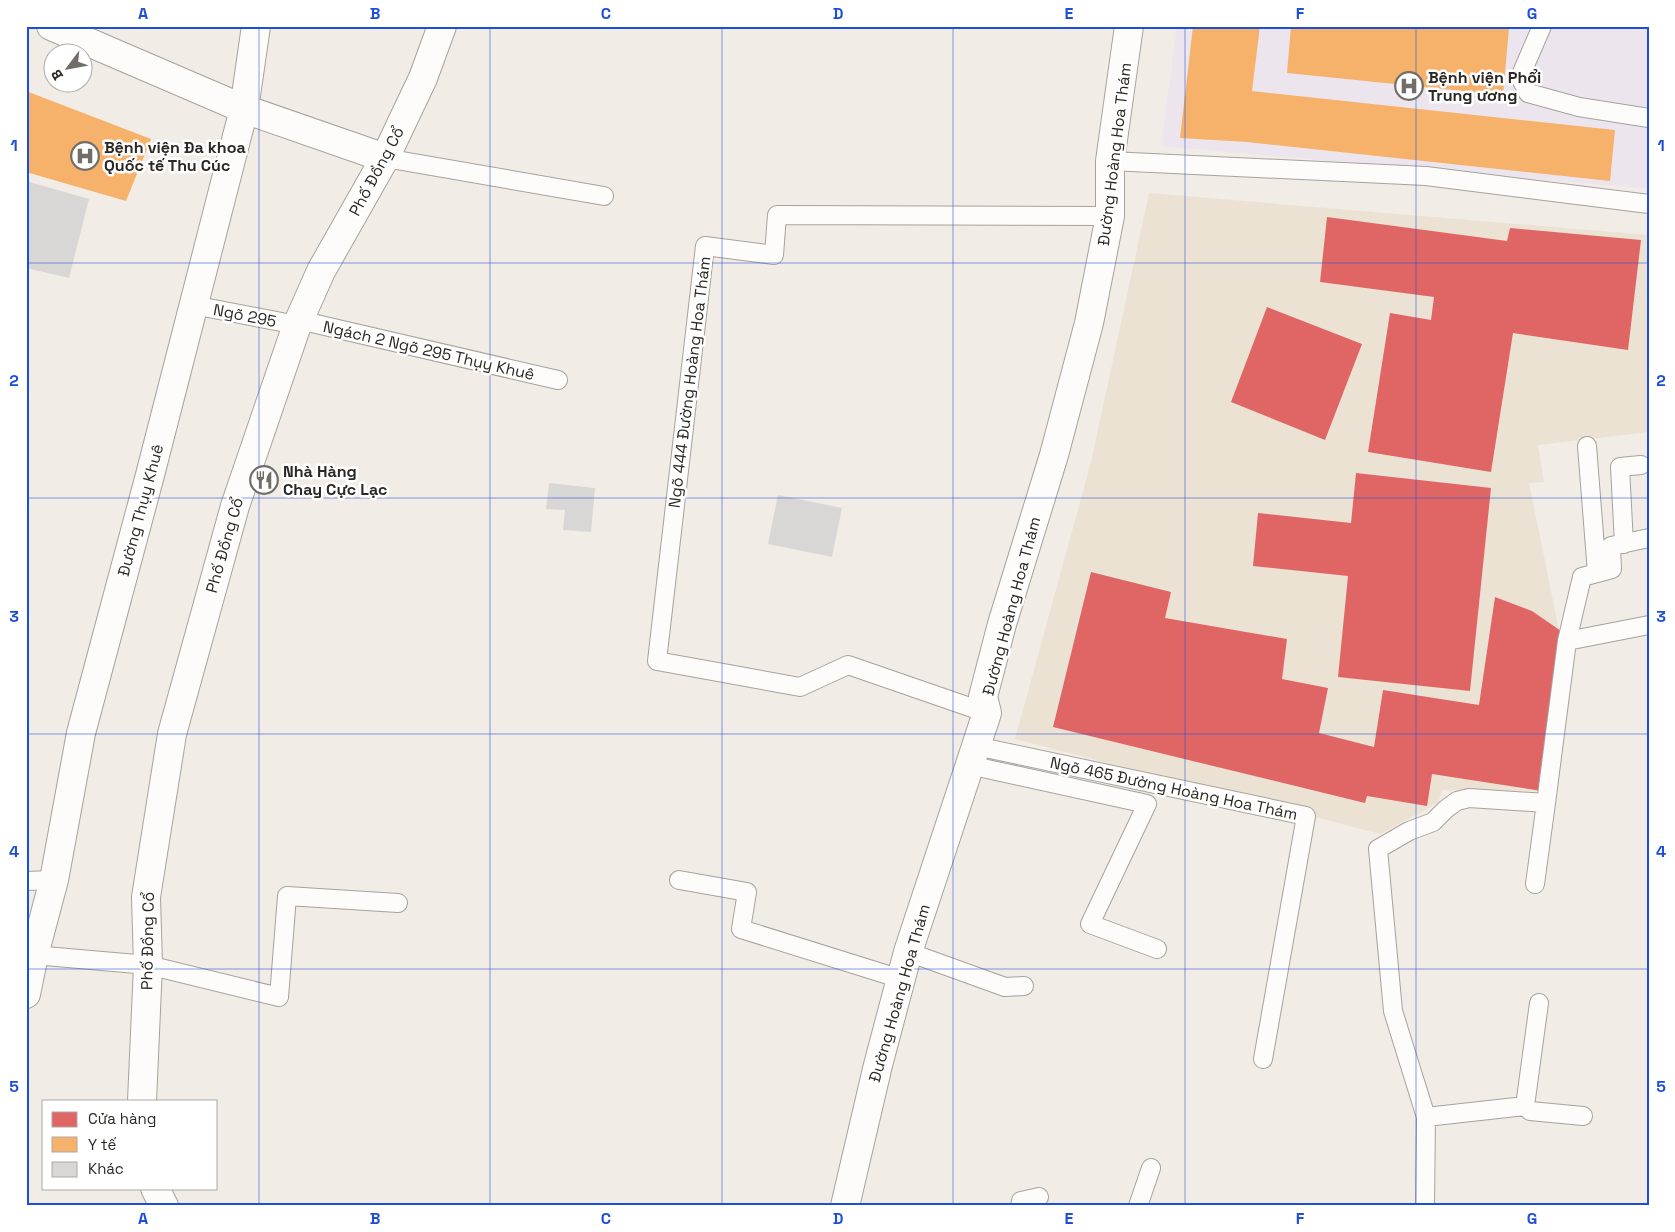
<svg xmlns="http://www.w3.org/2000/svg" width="1675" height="1232" viewBox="0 0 1675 1232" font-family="'Space Grotesk',sans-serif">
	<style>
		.built { fill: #ece2d4 }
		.medical { fill: #ece5ee }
		.shops { fill: #e06666 }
		.health { fill: #f6b26b }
		.building { fill: #d9d7d6 }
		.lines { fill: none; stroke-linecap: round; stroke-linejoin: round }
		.lane-casing { stroke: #a6a29d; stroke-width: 20 }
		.street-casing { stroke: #a6a29d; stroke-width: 30 }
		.secondary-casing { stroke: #a6a29d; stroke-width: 30 }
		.lane { stroke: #fdfcfb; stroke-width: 18 }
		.street { stroke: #fdfcfb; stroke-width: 28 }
		.secondary { stroke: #fdfcfb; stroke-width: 28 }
		.grid { fill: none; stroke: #1d4ed8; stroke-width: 1; stroke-opacity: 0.55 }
		.labels { text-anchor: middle; stroke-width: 5; stroke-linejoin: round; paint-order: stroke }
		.poi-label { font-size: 16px; font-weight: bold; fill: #2c2823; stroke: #fff; text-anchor: start }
		.street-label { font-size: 16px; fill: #2c2823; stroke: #fff }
		.neatline { fill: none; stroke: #1d4ed8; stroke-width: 2 }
		.grid-label { font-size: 16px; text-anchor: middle; font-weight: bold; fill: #1d4ed8 }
	</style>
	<rect width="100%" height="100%" fill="#f1ece5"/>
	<!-- built -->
	<path class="built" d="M1149,193L1649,235V432L1538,445L1544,482L1529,483L1559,630L1540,791L1442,790L1438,803L1380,834L1015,739L1091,462Z"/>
	<!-- medical -->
	<path class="medical" d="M1177,26H1649V189L1161,146Z"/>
	<!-- shops -->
	<path class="shops" d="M1327,217L1507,241L1510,228L1641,240L1628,350L1513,333L1491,472L1368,452L1390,313L1431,320L1434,297L1320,282Z
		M1267,307L1362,344L1325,440L1231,402Z
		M1356,473L1491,488L1470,691L1338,677L1348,576L1253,566L1258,513L1351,523Z
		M1091,572L1171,592L1165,618L1287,639L1282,679L1328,688L1319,733L1374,747L1383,690L1479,705L1495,597L1532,611L1561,631L1542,791L1432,774L1427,806L1367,796L1365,803L1053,727Z"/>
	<!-- health -->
	<path class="health" d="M1193,26H1260L1252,91L1615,130L1610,181L1247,142L1180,138Z
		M1291,26H1493L1509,28L1503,95L1287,73Z
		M26,91L151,139L126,201L26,172Z"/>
	<!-- building -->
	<path class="building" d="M26,181L89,199L69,278L26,268Z
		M549,483L595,488L591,532L563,530L565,510L546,509Z
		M778,495L842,508L832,557L768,544Z"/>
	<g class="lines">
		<defs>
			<path id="lane" d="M1542,26L1520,77L1528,93L1579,107L1649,118
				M385,158L604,196
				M1110,161L1426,176L1649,204
				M193,305L297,325
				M299,320L558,380
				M1587,446L1597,573
				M1624,544L1620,467L1641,465
				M1567,641L1582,577L1612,569L1611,546L1649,538
				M987,713L848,665L800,687L657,661L705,246L774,255L777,215L1110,216
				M976,746L1306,816L1263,1059
				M969,765L1147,804L1090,924L1157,949
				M679,880L747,892L741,929L901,979
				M26,881L54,880
				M1535,884L1546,803
				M908,952L1005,987L1024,986
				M34,955L148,965L279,997L287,896L398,903
				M1525,1106L1539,1003
				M1426,1117L1525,1106L1530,1111L1583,1116
				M1020,1206L1021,1201L1039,1197
				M1138,1206L1151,1168
				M1425,1206L1426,1117L1393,1011L1378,849L1409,831L1433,822L1446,809L1457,801L1469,798L1546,803L1567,641L1649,625"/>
			<path id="street" d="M51,26L244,109L385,158
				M142,1101L148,965L146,897L172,734L235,506L297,325L321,271L385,158L423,78L442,26
				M155,1188L164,1206"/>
			<path id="secondary" d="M26,994L34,955L54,880L81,733L150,475L244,109L256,26
				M845,1206L878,1065L908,952L987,713L983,697L1002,624L1054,455L1089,323L1110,216V161L1129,26"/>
		</defs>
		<!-- lane casing -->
		<use href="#lane" class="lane-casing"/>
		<!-- street casing -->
		<use href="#street" class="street-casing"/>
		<!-- secondary casing -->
		<use href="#secondary" class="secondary-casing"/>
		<!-- lane -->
		<use href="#lane" class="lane"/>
		<!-- street -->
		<use href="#street" class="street"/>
		<!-- secondary -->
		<use href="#secondary" class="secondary"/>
	</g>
	<!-- grid -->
	<path class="grid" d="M259,26V1206M490,26V1206M722,26V1206M953,26V1206M1185,26V1206M1416,26V1206M26,263H1649M26,498H1649M26,734H1649M26,969H1649"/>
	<!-- icons -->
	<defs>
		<symbol id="hospital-ring" viewBox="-11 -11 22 22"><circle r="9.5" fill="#fff" stroke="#716d67" stroke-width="1.5"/><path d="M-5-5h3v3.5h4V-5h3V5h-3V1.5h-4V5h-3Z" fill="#716d67"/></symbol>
		<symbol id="restaurant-ring" viewBox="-11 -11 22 22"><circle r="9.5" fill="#fff" stroke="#716d67" stroke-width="1.5"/><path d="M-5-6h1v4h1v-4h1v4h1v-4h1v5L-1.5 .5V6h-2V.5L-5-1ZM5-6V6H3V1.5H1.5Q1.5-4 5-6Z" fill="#716d67"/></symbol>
	</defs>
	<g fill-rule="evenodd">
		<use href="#hospital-ring" x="1393" y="70" width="32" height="32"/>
		<use href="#hospital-ring" x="69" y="140" width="32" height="32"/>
		<use href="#restaurant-ring" x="248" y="464" width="32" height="32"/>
	</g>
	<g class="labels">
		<!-- poi labels -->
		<g class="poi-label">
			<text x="1428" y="83">Bệnh viện Phổi<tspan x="1428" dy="18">Trung ương</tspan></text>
			<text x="104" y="153">Bệnh viện Đa khoa<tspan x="104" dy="18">Quốc tế Thu Cúc</tspan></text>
			<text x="283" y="477">Nhà Hàng<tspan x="283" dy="18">Chay Cực Lạc</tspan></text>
		</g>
		<!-- street labels -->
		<g class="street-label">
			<text transform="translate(1114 154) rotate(-83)" y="6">Đường Hoàng Hoa Thám</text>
			<text transform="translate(376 171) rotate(-62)" y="6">Phố Đồng Cổ</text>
			<text transform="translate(245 315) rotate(11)" y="6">Ngõ 295</text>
			<text transform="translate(429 350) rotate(13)" y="6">Ngách 2 Ngõ 295 Thụy Khuê</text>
			<text transform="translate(689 382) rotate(-83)" y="6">Ngõ 444 Đường Hoàng Hoa Thám</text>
			<text transform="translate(140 510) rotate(-75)" y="6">Đường Thụy Khuê</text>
			<text transform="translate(224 545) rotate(-74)" y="6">Phố Đồng Cổ</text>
			<text transform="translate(1011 606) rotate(-75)" y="6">Đường Hoàng Hoa Thám</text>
			<text transform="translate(1174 788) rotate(12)" y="6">Ngõ 465 Đường Hoàng Hoa Thám</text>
			<text transform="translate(147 941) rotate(-89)" y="6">Phố Đồng Cổ</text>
			<text transform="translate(899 993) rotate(-74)" y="6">Đường Hoàng Hoa Thám</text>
		</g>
	</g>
	<!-- border -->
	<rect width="1675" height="1232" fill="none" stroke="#ffffff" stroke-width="55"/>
	<!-- legend -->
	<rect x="42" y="1100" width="175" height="90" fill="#ffffff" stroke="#aba9a7"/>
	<rect x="52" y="1112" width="25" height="15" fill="#e06666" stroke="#aba9a7"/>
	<text x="88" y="1124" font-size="15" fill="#2c2823">Cửa hàng</text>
	<rect x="52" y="1137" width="25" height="15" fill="#f6b26b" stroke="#aba9a7"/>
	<text x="88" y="1150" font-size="15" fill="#2c2823">Y tế</text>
	<rect x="52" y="1162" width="25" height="15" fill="#d9d7d6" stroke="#aba9a7"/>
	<text x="88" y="1174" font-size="15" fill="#2c2823">Khác</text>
	<!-- north arrow -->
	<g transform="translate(68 68) rotate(238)"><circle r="24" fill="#ffffff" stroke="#aba9a7"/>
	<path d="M0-4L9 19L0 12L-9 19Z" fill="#716d67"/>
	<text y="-8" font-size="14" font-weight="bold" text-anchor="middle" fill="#2c2823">B</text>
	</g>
	<rect x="28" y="28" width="1620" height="1176" class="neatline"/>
	<g class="grid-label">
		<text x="143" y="19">A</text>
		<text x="375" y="19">B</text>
		<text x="606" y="19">C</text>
		<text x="838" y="19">D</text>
		<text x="1069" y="19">E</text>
		<text x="1300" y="19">F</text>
		<text x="1532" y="19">G</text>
		<text x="14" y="151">1</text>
		<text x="1661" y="151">1</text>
		<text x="14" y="386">2</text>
		<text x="1661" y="386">2</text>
		<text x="14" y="622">3</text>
		<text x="1661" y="622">3</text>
		<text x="14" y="857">4</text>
		<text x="1661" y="857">4</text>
		<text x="14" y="1092">5</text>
		<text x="1661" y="1092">5</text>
		<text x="143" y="1224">A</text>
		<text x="375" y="1224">B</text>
		<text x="606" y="1224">C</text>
		<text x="838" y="1224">D</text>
		<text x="1069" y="1224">E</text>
		<text x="1300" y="1224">F</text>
		<text x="1532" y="1224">G</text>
	</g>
</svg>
